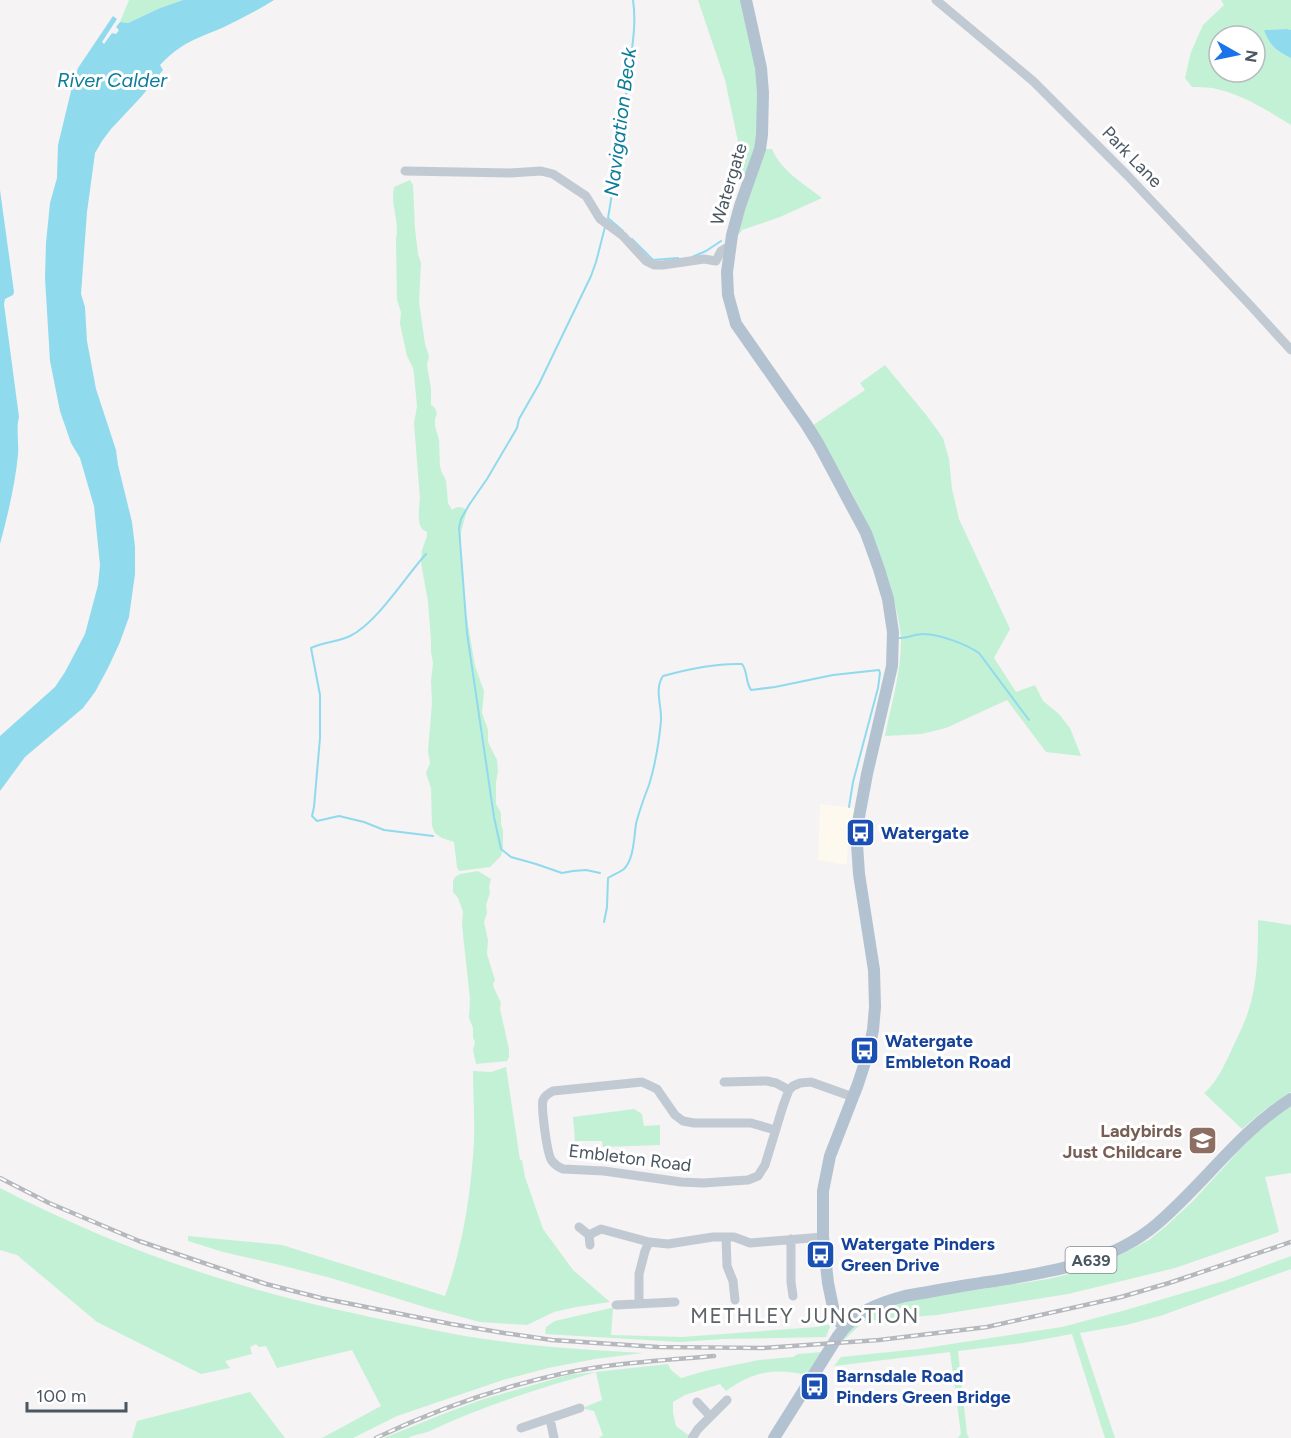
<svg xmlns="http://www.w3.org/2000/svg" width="1291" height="1438" viewBox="0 0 1291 1438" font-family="Figtree,sans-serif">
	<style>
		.commercial { fill: #fdf9ef }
		.green { fill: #c3f1d5; fill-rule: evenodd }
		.water { fill: #90daee }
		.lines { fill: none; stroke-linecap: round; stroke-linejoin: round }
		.stream { stroke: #90daee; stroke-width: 2 }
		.minor { stroke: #c1cad2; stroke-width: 9 }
		.major { stroke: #b3c2d1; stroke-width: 12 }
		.rail-casing { stroke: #b5b8bd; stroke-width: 4.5 }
		.rail { stroke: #fff; stroke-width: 2; stroke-dasharray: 7; stroke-linecap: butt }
		.labels { text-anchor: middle; stroke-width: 6; stroke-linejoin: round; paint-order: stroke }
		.shield { fill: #fff; stroke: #808990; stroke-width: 1.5 }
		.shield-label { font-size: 16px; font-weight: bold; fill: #4a5661 }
		.street-label { font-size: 18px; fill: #4a5661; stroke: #fff }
		.transit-label { font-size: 18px; font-weight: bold; fill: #164399; stroke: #fff; text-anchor: start }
		.education-label { font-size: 18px; font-weight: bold; fill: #785e54; stroke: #fff; text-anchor: end }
		.water-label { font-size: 20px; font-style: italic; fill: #0c7c9b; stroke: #fff }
		.quarter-label { font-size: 21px; letter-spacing: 1.5px; fill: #5f6368; stroke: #fff }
	</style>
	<rect width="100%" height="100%" fill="#f5f3f3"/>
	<!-- commercial -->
	<path class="commercial" d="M820,804L854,808L852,828H848L847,865L818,860Z"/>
	<!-- green -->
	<path class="green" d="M129,0H183L160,8L128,23L120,22Z
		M698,0H741L756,58L758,134L744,183L741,182L740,151L725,80Z
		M1221,0H1291V30L1287,29L1264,30C1270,47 1276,51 1291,58V125C1267,110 1240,93 1212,88C1205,87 1199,87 1192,87L1185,78L1191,52L1203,25L1224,5ZM1219,36H1255V72H1219Z
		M764,149H772C781,171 804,184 822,198L780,217L742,230L736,238Z
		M410,180L413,185L415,229L418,254L421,263L419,302L425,344L429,356L427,365L431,389V405L435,408L437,413L435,419V426L439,440L440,466L442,473L446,480L448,503L452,510C458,506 460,506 467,510L461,532V547L466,613L475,666L484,691L482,713L488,730V742L497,760L498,772L496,782V804L501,813V824L503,831V847L501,856L490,867L459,871L457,867L454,842L442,838L435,833L432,826L431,788L426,773L430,763L428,751L432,703L431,681L433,663L431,652V640L428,601L421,563L422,550L427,536V532C424,530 421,529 420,525C418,520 419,505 420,499L414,423L417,406L414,374L413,368L407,356L400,324L401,312L397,300L396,239C400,222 390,204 394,187Z
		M885,365L927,416L943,438L949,459L952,489L959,519L1010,629L994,658L1016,692L1035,685L1043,701L1059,714L1070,728L1081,756L1046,752L1007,700L946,728L921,734L885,736C891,705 901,673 901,641C901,627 897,614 894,600C879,536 847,481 812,426L865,390L860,383Z
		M478,871L491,879L489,887L490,893L486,905L487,913L484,922L488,940L487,954L495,980L493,984L494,988L501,1003L500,1009L509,1049V1057L507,1061L476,1064L473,1050L475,1042L473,1038V1028L469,1018L470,999L462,925L463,912L458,898L453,892V881L455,877L460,874Z
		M1258,920L1291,925V1092L1263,1111L1242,1129L1204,1093C1217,1082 1224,1066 1231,1051C1237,1038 1244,1025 1248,1012C1258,982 1258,951 1258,920Z
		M506,1067L520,1160H522L525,1177L543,1229L573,1270L610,1302L576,1307L554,1312L527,1325L480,1322L428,1308L331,1278L280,1265L223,1252L188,1241V1236L282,1245L445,1296C463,1246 471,1194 474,1141C475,1118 473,1094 473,1071L491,1072Z
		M1291,1106V1173L1265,1177L1279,1232L1175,1268L1068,1294L937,1315L864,1321L844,1340L841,1341L850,1329L862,1319L873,1313L904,1301L1048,1279L1074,1273L1103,1264L1149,1240L1165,1227L1193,1201L1256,1132L1270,1120Z
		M634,1109L642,1114L644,1126L660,1125V1145L603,1147L602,1141H575L573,1117Z
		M0,1188C83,1231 172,1266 262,1291C309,1304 356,1314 404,1324C438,1331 472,1338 507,1342C552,1348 598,1350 643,1353L595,1359L548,1368L503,1380L397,1416L353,1438H322L381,1406L352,1350L277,1368L266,1346L259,1347L256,1344L250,1347L252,1354L225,1361L230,1368L201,1374L97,1322L17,1255L0,1250Z
		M1291,1256V1269L1160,1316L1126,1325L1080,1333L1115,1438H1105L1072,1334L1023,1343L958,1351L967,1434L969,1438H958L961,1434L950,1352L834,1366L841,1357L919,1349L1062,1327L1126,1310L1224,1281Z
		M611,1308H613L611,1335L682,1337L817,1327L831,1324L826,1337L723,1339L680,1342L545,1334L546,1327L555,1321Z
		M822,1352L807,1375C775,1368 753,1371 726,1391L720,1384L685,1395L673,1402V1413L676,1426L688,1435L687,1438H599L603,1435L594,1411L585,1409V1407L602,1400L596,1372C540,1388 483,1406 430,1431C423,1434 415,1434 408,1438H384L443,1414L484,1399L568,1375L668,1364L671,1370L681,1378L705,1371L759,1360L793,1357L798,1354Z
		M250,1392L285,1438H132L137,1421Z"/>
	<!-- water -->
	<path class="water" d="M183,0H274C258,10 241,19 224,27C196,39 182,42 160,65L163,70L141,97L111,129L102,141L95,153L87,212L81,294L85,307L87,341L96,389L116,450L118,465L132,522L135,547V574L129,617L120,642L108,668L95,692L83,708L25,757L0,791V736L55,687L65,672L85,634L98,585L100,565L94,506L80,458L71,443L60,411L50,361L45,278L46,243L50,203L57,178L58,145L72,87L78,68L113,16L117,19L102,42L104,44L112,33L116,34L119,30L116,27L120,22L128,23L160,8Z
		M1287,29L1291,30V58C1275,50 1270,46 1264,30Z
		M0,190L14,292L13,295L5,299L4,304L19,417C16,428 19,442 18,455C15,485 8,514 0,544Z"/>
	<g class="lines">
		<!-- stream -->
		<path class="stream" d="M623,231L608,218C616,172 622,126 628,79C631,53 637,26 633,0
			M632,239L653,260L678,258
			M692,257L706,251L721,241
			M426,554C405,577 377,623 350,636C338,642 323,642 311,648L320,695V738L314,807L312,816L317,821L339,816L364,822L384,830L433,836
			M899,638C908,638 915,634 923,634C939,634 966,644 979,653L1029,720
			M600,873L586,870L573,871L562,873L536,864L511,857L501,849L494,817L467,633L459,528L461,519L469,505L487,479L517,428L519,419L539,384L591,276L596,262L605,227
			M604,922L607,907L608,878C613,875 620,872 624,869C634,859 634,837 636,824C639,811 644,798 649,785C655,766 659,741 661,721C662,706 654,689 663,676C688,669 716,663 742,664C748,672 745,681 751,690L775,687L833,675L879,670L880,673L878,688L853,782L849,807"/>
		<!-- minor -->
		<path class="minor" d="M936,0L1033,81L1127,175L1250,305L1291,350
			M405,171L510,173L541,171L553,174L586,196L600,219L623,236L646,261L654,265H663L704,259L716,261L721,251L731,245
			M724,1082L767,1081L776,1083L789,1090
			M775,1130L751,1123H694L683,1121L675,1115L657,1089L642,1082L553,1091C549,1093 545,1095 543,1100C541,1107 547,1155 552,1161C555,1165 558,1167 563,1169L604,1171L681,1182L703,1183L748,1180L758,1176L765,1165L783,1106L789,1090L793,1086L800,1083L811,1082L853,1097
			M579,1227L589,1235L590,1245
			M589,1235L601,1229L649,1242L668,1244L713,1237H734L750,1243L823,1237
			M726,1237L727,1266L733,1281L735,1300
			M791,1239V1282L793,1296
			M639,1304V1274L645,1251L649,1242
			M616,1305L675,1302
			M697,1402L710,1416
			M550,1419L554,1438
			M521,1428L580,1408
			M692,1438L698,1429L727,1400"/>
		<!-- major -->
		<path class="major" d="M746,0L761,68L763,93L762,135L760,149L740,206L732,235L727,272L728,295L736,324L806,424L819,445L866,533L879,569L888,599L893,632L892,666L867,774L859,817L857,844L859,874L874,970L875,1007L873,1030L868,1053L858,1084L830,1156L823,1191V1237L828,1283L835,1317L844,1327
			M774,1438L838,1336C855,1312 878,1303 905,1296C935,1291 965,1285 995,1281C1054,1271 1111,1263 1157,1224C1204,1184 1239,1132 1291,1099"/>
		<defs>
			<path id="rail" d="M0,1178L49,1203L139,1241L266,1284L321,1298L451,1324L504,1333L552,1340L658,1347L763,1348L879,1340L987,1327L1121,1297L1169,1283L1291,1242
				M376,1438C435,1410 500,1387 565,1373C614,1363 665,1360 714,1356"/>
		</defs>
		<!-- rail casing -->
		<use href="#rail" class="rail-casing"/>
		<!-- rail -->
		<use href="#rail" class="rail"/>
	</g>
	<!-- icons -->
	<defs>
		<symbol id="bus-square" viewBox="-11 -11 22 22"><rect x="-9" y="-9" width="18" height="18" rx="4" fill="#1a4fb4" stroke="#fff"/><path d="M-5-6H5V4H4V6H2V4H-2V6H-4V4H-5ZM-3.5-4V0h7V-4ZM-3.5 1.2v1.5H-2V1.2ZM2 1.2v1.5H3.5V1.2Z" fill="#fff"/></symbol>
		<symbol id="school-square" viewBox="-11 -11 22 22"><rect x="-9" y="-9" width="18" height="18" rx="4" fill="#8d6e63" stroke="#fff"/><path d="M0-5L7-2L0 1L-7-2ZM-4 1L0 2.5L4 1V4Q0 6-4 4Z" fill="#fff"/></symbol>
	</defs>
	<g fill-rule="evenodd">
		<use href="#bus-square" x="844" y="816" width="33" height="33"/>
		<use href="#bus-square" x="848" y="1034" width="33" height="33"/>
		<use href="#school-square" x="1186" y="1124" width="33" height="33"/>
		<use href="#bus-square" x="804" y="1238" width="33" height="33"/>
		<use href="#bus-square" x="798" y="1370" width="33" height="33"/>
	</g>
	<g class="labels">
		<!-- shield labels -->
		<rect class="shield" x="1065.5" y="1247" width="51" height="26" rx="4.5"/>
		<g class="shield-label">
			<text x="1091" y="1266">A639</text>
		</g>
		<!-- street labels -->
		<g class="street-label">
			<text transform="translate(1132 157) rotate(46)" y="6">Park Lane</text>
			<text transform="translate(729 184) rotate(-73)" y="6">Watergate</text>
			<text transform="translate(630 1158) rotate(7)" y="6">Embleton Road</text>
		</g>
		<!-- transit labels -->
		<g class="transit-label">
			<text x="881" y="839">Watergate</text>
			<text x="885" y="1047">Watergate<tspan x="885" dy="21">Embleton Road</tspan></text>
			<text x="841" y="1250">Watergate Pinders<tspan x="841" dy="21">Green Drive</tspan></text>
			<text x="836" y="1382">Barnsdale Road<tspan x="836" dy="21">Pinders Green Bridge</tspan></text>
		</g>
		<!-- education labels -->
		<g class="education-label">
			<text x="1182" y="1137">Ladybirds<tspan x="1182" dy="21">Just Childcare</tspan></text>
		</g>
		<!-- water labels -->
		<g class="water-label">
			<text x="112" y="87">River Calder</text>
			<text transform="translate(620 122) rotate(-83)" y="7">Navigation Beck</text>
		</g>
		<!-- quarter labels -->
		<g class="quarter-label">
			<text x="805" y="1323">METHLEY JUNCTION</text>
		</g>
	</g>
	<!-- north arrow -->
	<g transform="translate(1237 54) rotate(99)"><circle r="28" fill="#ffffff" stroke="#b7bbc0" stroke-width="1.5"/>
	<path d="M0-4.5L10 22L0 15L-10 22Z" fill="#1a73e8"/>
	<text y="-9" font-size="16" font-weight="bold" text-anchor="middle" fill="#4a5661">N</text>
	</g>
	<!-- scale -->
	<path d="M27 1402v9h99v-9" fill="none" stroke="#4a5661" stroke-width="3"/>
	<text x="36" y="1402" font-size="18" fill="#4a5661" stroke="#ffffff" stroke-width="4.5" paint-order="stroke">100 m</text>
</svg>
